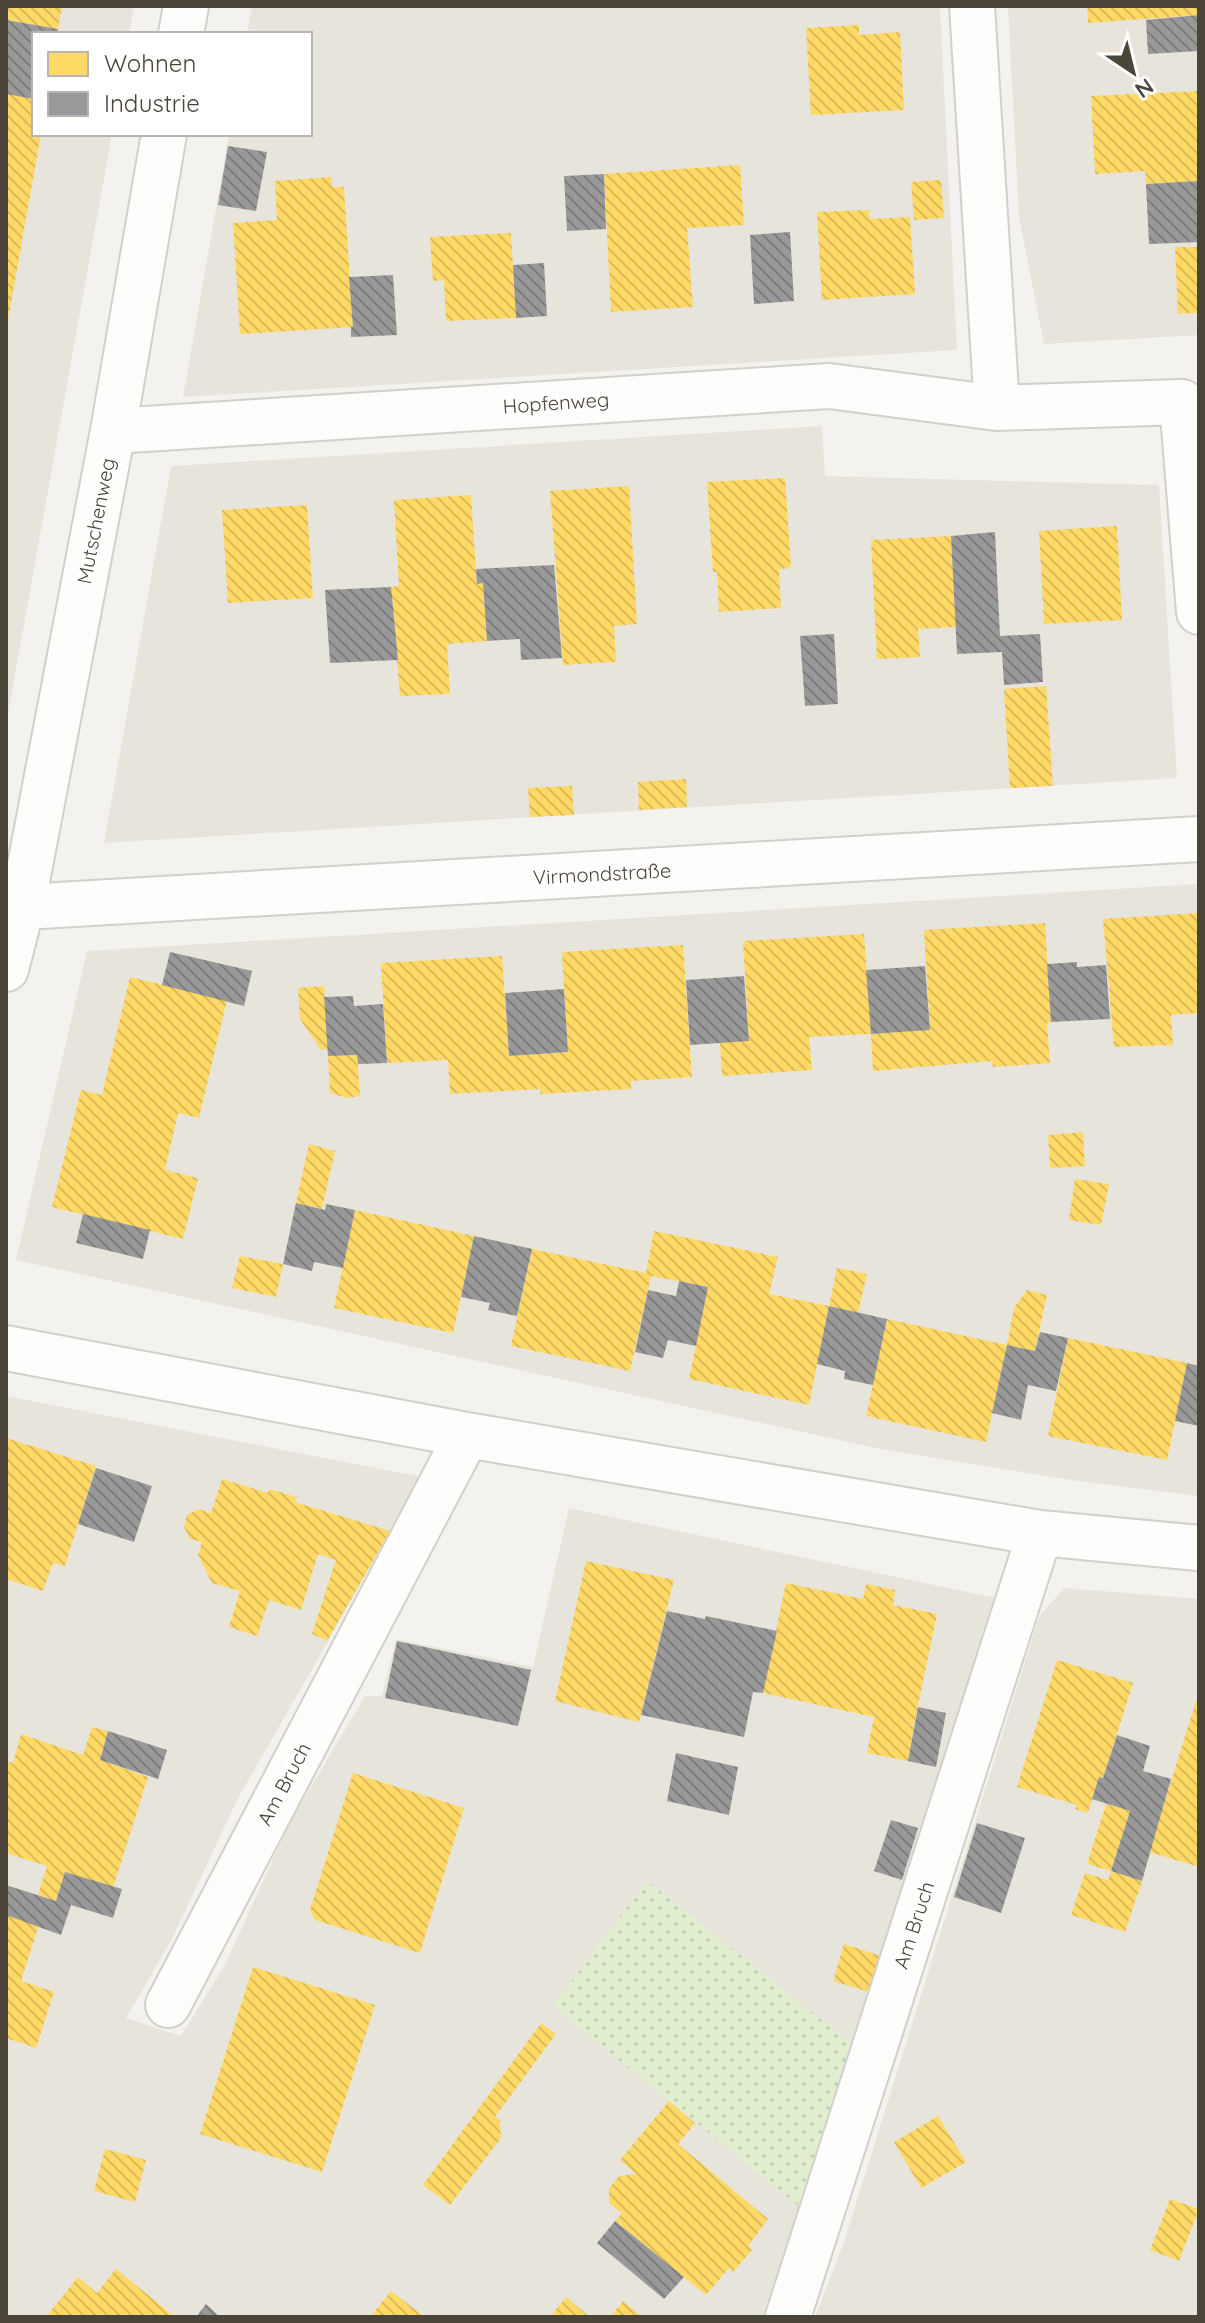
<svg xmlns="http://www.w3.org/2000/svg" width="1205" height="2323" viewBox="0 0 1205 2323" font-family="Quicksand,sans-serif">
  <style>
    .residential { fill: #e7e4dc }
    .grass { fill: url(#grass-dots) }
    .homes { fill: url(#homes-back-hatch) }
    .industry { fill: url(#industry-back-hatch) }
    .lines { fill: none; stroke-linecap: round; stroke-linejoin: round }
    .street-casing { stroke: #d2d0cb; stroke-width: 48 }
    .street { stroke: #fdfdfc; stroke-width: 44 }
    .labels { text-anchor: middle; stroke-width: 8; stroke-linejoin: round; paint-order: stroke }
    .street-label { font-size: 20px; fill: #4b4439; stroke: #fff }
  </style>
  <defs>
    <pattern id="grass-dots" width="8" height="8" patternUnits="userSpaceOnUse" patternTransform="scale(2)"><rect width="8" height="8" fill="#e1eecf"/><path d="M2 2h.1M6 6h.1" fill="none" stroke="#c3cdb2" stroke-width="1.8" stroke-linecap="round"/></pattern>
    <pattern id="homes-back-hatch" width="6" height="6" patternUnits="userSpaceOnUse" patternTransform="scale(2)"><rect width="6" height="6" fill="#ffd966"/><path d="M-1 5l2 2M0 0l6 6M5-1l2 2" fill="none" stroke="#dcbb59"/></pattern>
    <pattern id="industry-back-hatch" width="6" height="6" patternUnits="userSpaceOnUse" patternTransform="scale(2)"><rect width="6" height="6" fill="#999"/><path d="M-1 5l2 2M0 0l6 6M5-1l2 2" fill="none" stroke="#7f7e7e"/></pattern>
  </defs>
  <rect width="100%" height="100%" fill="#f4f2ee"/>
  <path class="residential" d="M6 6H134L129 34H34V134H112L6 725Z
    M252 6H940L957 350 183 397 229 134H310V34H247Z
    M1008 6H1199V335L1044 344 1019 217Z
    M822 426 825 476 1159 485 1177 778 104 843 171 466Z
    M1199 884V1496L1078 1481 885 1450 16 1260 87 951Z
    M6 1396 422 1477 237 1800 173 1937 126 2018 181 2036 225 1965 289 1824 365 1696H382L396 1639 533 1667 569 1508 996 1598 805 2211 765 2317H6Z
    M1064 1588 1199 1599V2317H815L844 2242 1039 1617Z"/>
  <path class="grass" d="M647 1881 856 2048 805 2211 553 2006Z"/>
  <path class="homes" d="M6 6H62L58 29 6 20Z
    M1087 6H1199V15L1088 23Z
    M859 25V35L900 32 904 110 811 115 806 28Z
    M1199 91V181L1146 184 1145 171 1095 174 1091 96Z
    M6 94 34 99V134H41L8 320Z
    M740 165 744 225 687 228 693 307 611 312 604 174Z
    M331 177 332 187H344L353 327 240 334 233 223 277 220 275 181Z
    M941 180 944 218 914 220 911 182Z
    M869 210 870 219 910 217 915 294 822 300 817 212Z
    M511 233 516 318 446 321 444 280 433 281 430 237Z
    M1175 247H1199V313L1178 314Z
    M785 478 791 568 779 569 781 608 719 612 717 572H713L707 482Z
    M629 486 637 624 614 626 616 662 563 665 550 491Z
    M471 495 477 584 483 583 487 641 447 644 450 694 400 696 391 587 399 586 394 500Z
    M307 505 313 598 228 603 222 510Z
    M1117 526 1122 620 1044 624 1039 531Z
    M951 536 956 627 918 629 920 657 877 659 871 540Z
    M1046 686 1053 786 1010 788 1004 689Z
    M686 779 687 807 639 810 638 782Z
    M572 786 574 815 530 817 528 788Z
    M1199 913V1013L1171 1015 1173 1045 1114 1047 1103 919Z
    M1045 923 1051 1022 1047 1023 1050 1063 993 1067 992 1061 873 1071 871 1034 930 1030 924 930Z
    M864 934 871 1034 809 1037 812 1070 722 1076 720 1042 749 1041 743 941Z
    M683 945 692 1077 631 1081V1089L540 1094 541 1089 450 1094 448 1060 387 1063 381 963 502 956 509 1056 568 1052 562 952Z
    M130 977 227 1000 199 1118 178 1113 165 1170 198 1178 183 1239 52 1207 81 1090 102 1095Z
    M324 986 328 1049 321 1050 300 1019 298 988Z
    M357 1055 360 1096 347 1098 330 1093 328 1056Z
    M1083 1132 1085 1166 1050 1168 1048 1135Z
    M309 1144 335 1151 322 1209 296 1203Z
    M1075 1179 1109 1184 1101 1225 1069 1220Z
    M355 1210 474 1236 453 1333 334 1308Z
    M654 1231 778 1257 769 1294 829 1306 809 1405 689 1379 708 1287 651 1276 630 1371 511 1346 532 1249 646 1273Z
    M240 1256 283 1264 276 1297 232 1288Z
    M837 1268 867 1274 858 1313 829 1306Z
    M1027 1290 1047 1295 1035 1351 1007 1345 1014 1308Z
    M887 1319 1007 1345 986 1442 866 1416Z
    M1068 1338 1187 1363 1167 1460 1048 1436Z
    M6 1438 96 1466 65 1566 53 1563 43 1591 6 1579Z
    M222 1479 268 1493 269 1489 297 1497 295 1502 390 1531 327 1641 312 1634 336 1560 318 1554 301 1610 269 1600 257 1636 229 1627 240 1591 212 1583 198 1555 202 1542 190 1539 184 1527 187 1515 198 1509 211 1513Z
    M586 1561 674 1580 639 1722 555 1701Z
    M786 1583 863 1599 866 1584 895 1590 893 1605 937 1614 914 1725 904 1724 914 1726 908 1761 867 1753 874 1717 763 1693Z
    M1057 1660 1133 1683 1103 1778 1099 1777 1088 1813 1075 1809 1077 1805 1017 1787Z
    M1196 1701 1199 1702V1867L1149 1852Z
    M92 1727 108 1731 100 1760 148 1777 113 1888 65 1872 56 1901 38 1895 47 1866 6 1853V1761L13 1763 21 1734 83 1755Z
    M353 1773 464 1808 420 1953 315 1920 310 1910Z
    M1106 1804 1130 1811 1111 1871 1087 1864Z
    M1111 1871 1142 1881 1125 1932 1071 1915 1085 1873 1108 1880Z
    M6 1915 39 1925 21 1981 54 1992 36 2048 6 2038Z
    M844 1944 881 1956 869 1992 833 1981Z
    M253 1967 375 2005 322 2172 200 2134Z
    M541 2023 556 2034 495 2117 500 2120 501 2138 450 2205 423 2185Z
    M669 2101 695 2123 678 2144 768 2219 748 2246 752 2250 733 2272 729 2268 706 2295 615 2221 622 2213 609 2203V2188L619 2176 636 2174 620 2160Z
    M938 2116 966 2162 921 2188 894 2142Z
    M105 2149 146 2160 135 2202 94 2191Z
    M1170 2199 1199 2209 1179 2261 1150 2250Z
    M116 2269 175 2317H46L78 2277 97 2293Z
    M391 2291 417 2311 424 2317H370Z
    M566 2297 590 2317H550Z
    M623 2301 642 2317H610Z"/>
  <path class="industry" d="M1199 15V51L1148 54 1146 20Z
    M6 20 58 29 57 34H34V99L6 94Z
    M228 146 267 152 256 211 218 205Z
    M604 174 606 229 567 231 564 176Z
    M1199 181V242L1149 244 1146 184Z
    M790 232 794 301 754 304 750 235Z
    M544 263 547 316 516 318 513 265Z
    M393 275 397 335 351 337V327H353L349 277Z
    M995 532 1000 636 1040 634 1043 682 1004 685 1002 652 957 654 951 536Z
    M554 565 562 658 521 660 520 639 487 641 483 583 477 584 476 569Z
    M391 587 398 660 330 663 325 590Z
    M834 634 838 704 805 706 800 636Z
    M170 952 252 971 244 1006 162 985Z
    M1077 962V967L1106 965 1110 1019 1051 1022 1047 964Z
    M925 966 930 1030 871 1034 866 970Z
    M744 976 749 1041 690 1045 686 980Z
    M564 989 568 1052 509 1056 505 993Z
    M353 996 354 1006 383 1004 387 1063 358 1064 357 1055 328 1056 324 997Z
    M296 1203 325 1210 326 1204 355 1210 343 1268 314 1262 312 1271 283 1264Z
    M83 1214 150 1230 143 1259 76 1243Z
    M474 1236 532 1249 517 1316 488 1310 490 1303 461 1297Z
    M679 1281 708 1287 696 1346 668 1340 663 1358 635 1352 648 1290 676 1296Z
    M829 1306 887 1319 873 1385 844 1379 845 1371 817 1364Z
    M1040 1332 1068 1338 1056 1391 1028 1385 1021 1420 992 1413 1007 1345 1035 1351Z
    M1187 1363 1199 1366V1426L1175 1421Z
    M96 1468 152 1486 134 1542 78 1524Z
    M667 1611 705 1619 706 1616 777 1631 763 1693 753 1692 744 1737 641 1715Z
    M397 1641 531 1670 518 1726 385 1698Z
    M918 1707 946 1713 936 1767 908 1761Z
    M108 1731 167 1750 158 1779 100 1760Z
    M1117 1735 1150 1746 1143 1771 1171 1779 1142 1881 1111 1871 1130 1811 1092 1799 1099 1777 1103 1778Z
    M676 1753 738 1767 729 1815 667 1801Z
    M891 1820 918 1828 902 1880 874 1871Z
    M977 1823 1025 1838 1001 1913 954 1897Z
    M65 1872 122 1889 113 1918 71 1905 61 1935 6 1915V1885L56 1901Z
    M615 2221 684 2277 664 2299 597 2243Z
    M206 2304 220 2317H196Z"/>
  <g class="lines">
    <g class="street-casing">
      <path id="street" d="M972 6 997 408
        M181 34 186 6
        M113 431 829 386 997 408 1182 402 1199 612
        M6 908 1199 839
        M6 969 22 907 113 431 164 134
        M6 1348 467 1435 1040 1533 1199 1548
        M168 2005 467 1435
        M788 2317 1040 1533"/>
    </g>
    <use href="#street" class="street"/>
  </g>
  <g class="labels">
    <g class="street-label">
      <text transform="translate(556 403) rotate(-4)" y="7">Hopfenweg</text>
      <text transform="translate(96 521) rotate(-79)" y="7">Mutschenweg</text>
      <text transform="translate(602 874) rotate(-3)" y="7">Virmondstraße</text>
      <text transform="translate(284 1784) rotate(-62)" y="7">Am Bruch</text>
      <text transform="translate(914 1925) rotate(-72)" y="7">Am Bruch</text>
    </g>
  </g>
  <rect width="1205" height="2323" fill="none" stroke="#4b4439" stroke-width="16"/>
  <rect x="32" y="32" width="280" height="104" fill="#ffffff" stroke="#b7b4b0" stroke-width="2"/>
  <rect x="48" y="52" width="40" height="24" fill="#ffd966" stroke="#b7b4b0" stroke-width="2"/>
  <text x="104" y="72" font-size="24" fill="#4b4439">Wohnen</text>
  <rect x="48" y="92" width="40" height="24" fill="#999999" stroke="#b7b4b0" stroke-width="2"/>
  <text x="104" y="112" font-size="24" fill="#4b4439">Industrie</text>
  <g transform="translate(1133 72) rotate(145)" stroke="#ffffff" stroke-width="6" paint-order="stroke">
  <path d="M0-6L14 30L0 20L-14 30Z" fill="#4b4439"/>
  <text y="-12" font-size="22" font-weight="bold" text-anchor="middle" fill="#4b4439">N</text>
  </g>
</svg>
